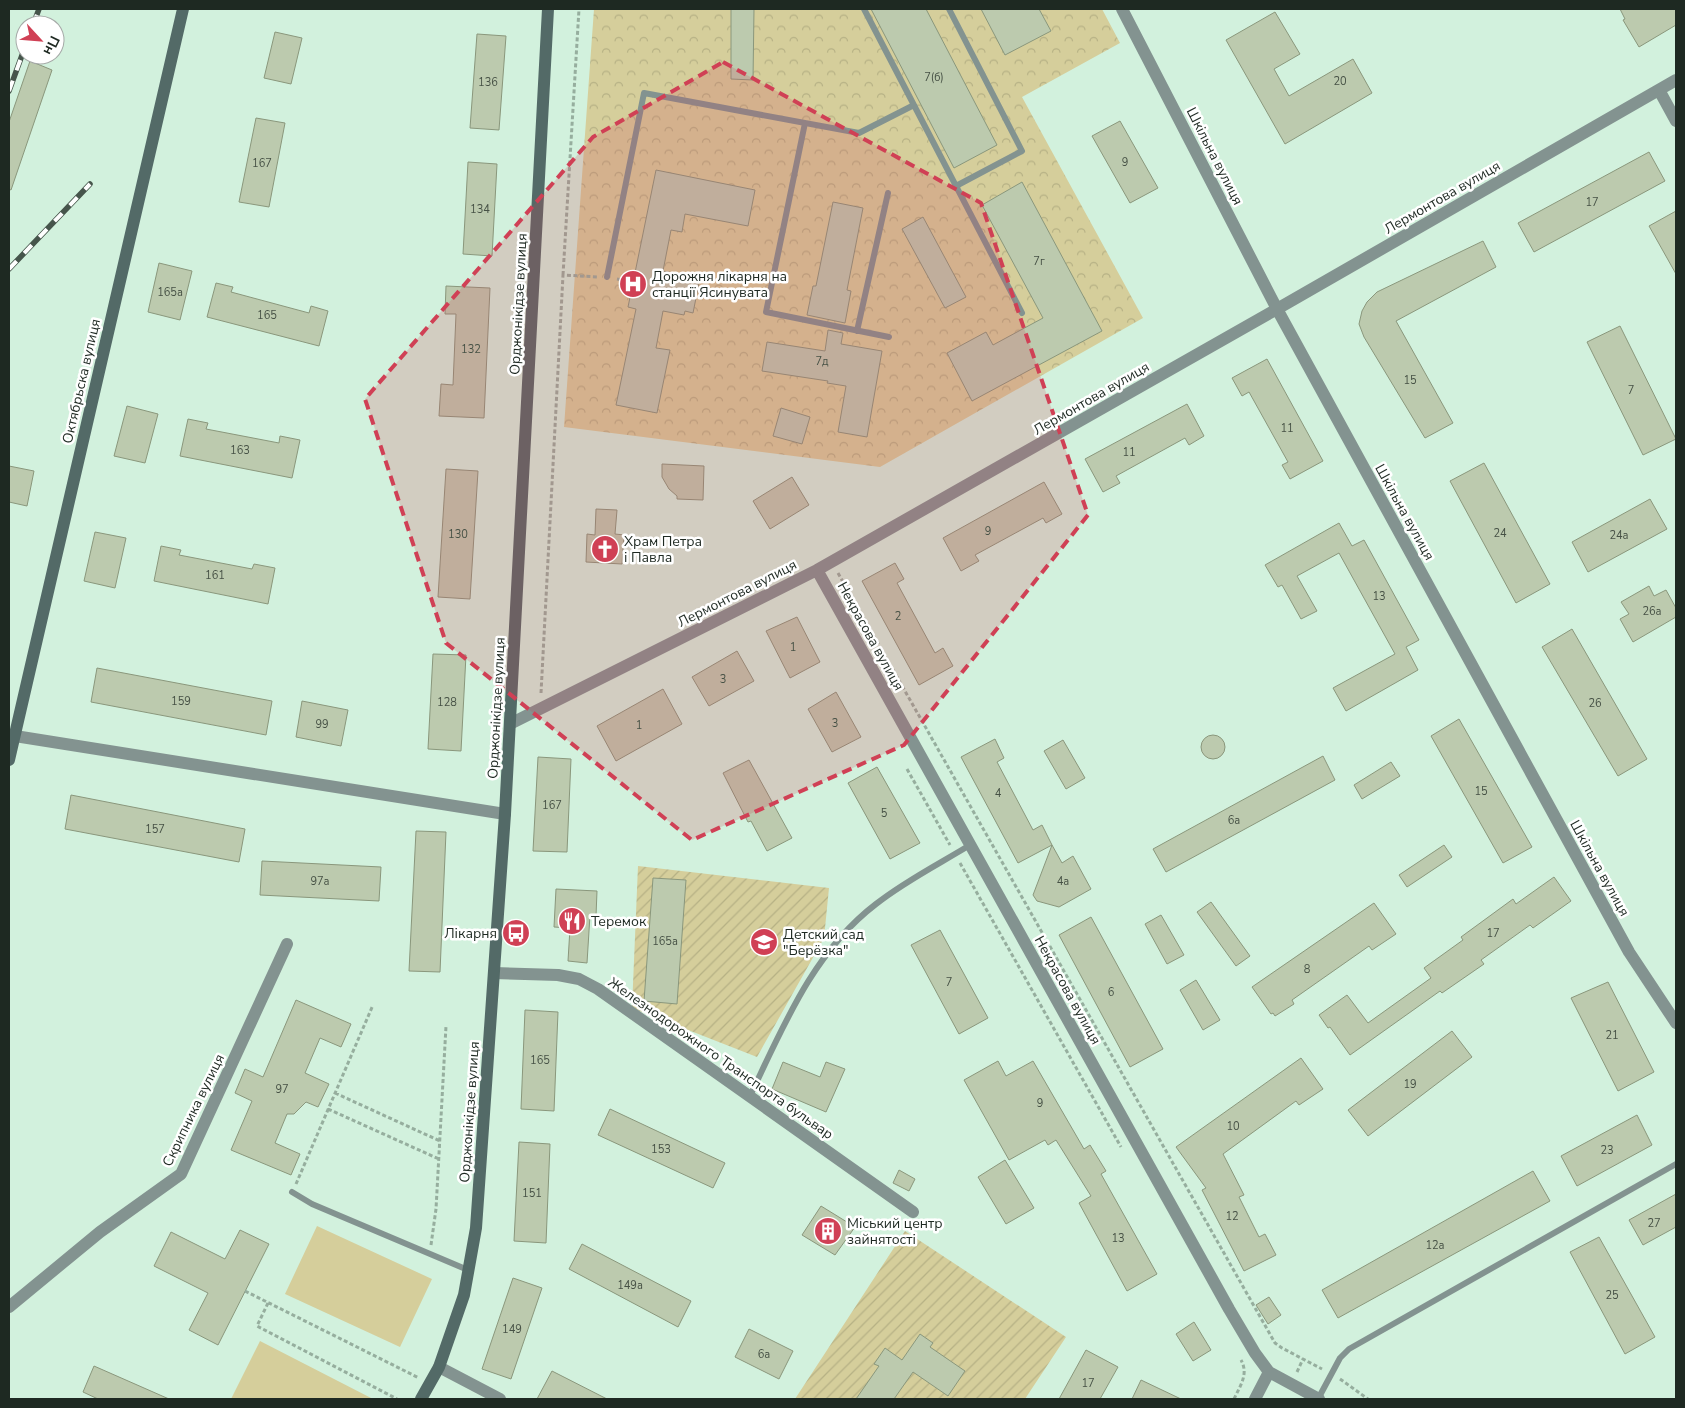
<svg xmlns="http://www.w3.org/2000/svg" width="1685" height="1408" viewBox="0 0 1685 1408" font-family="'Nunito Sans',sans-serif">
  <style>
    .grass { fill: #d5ce9b }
    .park { fill: url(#park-crowns) }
    .garden { fill: url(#garden-furrows) }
    .building { fill: #bccaae; stroke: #8a977c }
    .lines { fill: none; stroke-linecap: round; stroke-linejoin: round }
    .path { stroke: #96ae9e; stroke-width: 3; stroke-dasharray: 4 2.5; stroke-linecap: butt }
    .service { stroke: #839390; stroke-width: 6 }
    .minor { stroke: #839390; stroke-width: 12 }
    .secondary { stroke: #536a67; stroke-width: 12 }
    .rail-casing { stroke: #46554b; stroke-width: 5.5 }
    .rail { stroke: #fff; stroke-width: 4; stroke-dasharray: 11; stroke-linecap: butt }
    .marked { fill: #d04055; fill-opacity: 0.2; stroke: #d04055; stroke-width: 4; stroke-dasharray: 10 6; stroke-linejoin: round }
    .labels { text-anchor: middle; stroke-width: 5; stroke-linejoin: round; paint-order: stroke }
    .number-label { font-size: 11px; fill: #465145 }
    .street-label { font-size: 14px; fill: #1e2922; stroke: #fff }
    .poi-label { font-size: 14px; fill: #1e2922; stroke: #fff; text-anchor: start }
  </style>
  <defs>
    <pattern id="park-crowns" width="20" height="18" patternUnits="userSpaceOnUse" patternTransform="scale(1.25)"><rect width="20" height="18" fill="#d5ce9b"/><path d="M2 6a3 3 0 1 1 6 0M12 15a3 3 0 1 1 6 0" fill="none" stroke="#b6b185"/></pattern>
    <pattern id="garden-furrows" width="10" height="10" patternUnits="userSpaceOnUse" patternTransform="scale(1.25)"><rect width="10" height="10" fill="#d5ce9b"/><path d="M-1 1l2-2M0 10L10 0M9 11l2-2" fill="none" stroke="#b6b185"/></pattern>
  </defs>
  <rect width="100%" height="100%" fill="#d2f1dd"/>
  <path class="grass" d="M317 1226 432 1279 400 1347 285 1294Z
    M260 1341 373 1399H231Z"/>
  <path class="park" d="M594 9H1102L1120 43 1022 97 1143 318 880 467 564 427Z"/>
  <path class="garden" d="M638 866 829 888 824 938 757 1057 632 1008Z
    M905 1231 1066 1337 1025 1399H795Z"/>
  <path class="building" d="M731 9H754L753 80 731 79Z
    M871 9H926L997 145 954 168Z
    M981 9H1039L1051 31 1005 55Z
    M1620 9H1676V25L1639 47 1623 20 1625 19Z
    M1275 12 1300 54 1274 69 1289 96 1353 59 1372 93 1285 144 1226 40Z
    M275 32 302 38 291 84 264 78Z
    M477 34 506 36 499 130 470 128Z
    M30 61 52 70 11 190 9 189V122Z
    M256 118 285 123 269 207 239 202Z
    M1120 121 1158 188 1130 203 1092 136Z
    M1649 152 1665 181 1534 252 1518 223Z
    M468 162 497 164 492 256 463 254Z
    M656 170 755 190 748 226 685 214 682 232 671 230 663 271 700 278 693 313 685 311 684 315 663 311 656 348 670 350 657 413 616 405 636 309 628 307Z
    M1022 182 1102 331 972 401 947 353 986 332 993 345 1043 318 982 205Z
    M833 202 863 208 847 290 851 291 845 323 807 315 813 286H816Z
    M1676 211V274L1649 226Z
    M923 217 966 297 945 308 902 229Z
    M1483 241 1496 267 1396 321 1453 423 1425 438 1364 337 1359 324 1362 311 1367 302 1377 292Z
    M159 263 192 271 180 320 148 312Z
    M216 283 233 287 231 292 309 313 311 306 328 311 319 346 207 317Z
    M446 286 490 288 484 418 439 416 441 384 453 385 456 314H445Z
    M1620 326 1676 439 1643 455 1587 342Z
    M828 330 843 333 841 344 882 351 867 437 838 432 846 386 827 383 828 381 762 371 767 342 825 351Z
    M1267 359 1323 461 1290 479 1282 465 1288 462 1249 392 1242 396 1232 378Z
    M1187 404 1204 436 1189 445 1185 438 1116 476 1120 483 1103 492 1085 459Z
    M127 406 158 414 145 463 114 456Z
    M781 408 810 417 802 444 773 436Z
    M188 419 208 423 206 429 279 443 280 436 300 440 292 478 180 456Z
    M1484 463 1550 584 1516 603 1450 481Z
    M662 464 704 466 703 500 677 499V496L669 489 662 477Z
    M9 466 34 471 27 506 9 502Z
    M446 469 478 471 470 599 438 597Z
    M792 477 809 505 770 529 753 501Z
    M1044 482 1062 514 1046 523 1043 518 975 555 979 561 961 571 943 538Z
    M1650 499 1667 529 1588 572 1572 542Z
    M596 509 617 510 615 534 624 535 622 564 586 562 587 534 595 535Z
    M1339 523 1352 546 1364 540 1419 640 1406 647 1418 670 1346 711 1333 688 1395 654 1339 553 1297 576 1317 611 1301 619 1282 585 1278 587 1265 565Z
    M95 532 126 538 115 588 84 581Z
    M161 546 181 550 179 555 252 569 254 564 275 568 268 604 154 581Z
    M895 563 904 579 897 583 935 653 943 648 953 666 919 685 862 581Z
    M1649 586 1654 596 1666 590 1676 608V617L1633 642 1620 619 1629 614 1621 602Z
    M797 617 820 662 790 678 766 631Z
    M1572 629 1647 759 1618 776 1542 647Z
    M737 651 754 681 709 706 692 677Z
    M433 654 466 655 461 751 428 749Z
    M97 668 272 701 266 735 91 702Z
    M663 689 682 724 616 761 597 726Z
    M836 692 861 737 832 752 808 709Z
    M302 701 348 710 341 746 296 737Z
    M1459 719 1532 847 1503 863 1431 736Z
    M1201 747a12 12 0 1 1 24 0a12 12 0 1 1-24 0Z
    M995 739 1004 758 997 762 1033 830 1042 825 1052 845 1018 863 961 757Z
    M1063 740 1085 778 1066 789 1044 751Z
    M1323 756 1335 780 1166 872 1153 849Z
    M538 757 571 759 567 852 533 851Z
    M749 760 792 838 767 851 751 821 748 822 723 773Z
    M1391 762 1400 776 1362 799 1354 785Z
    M877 767 920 843 890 859 848 783Z
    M71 795 245 829 239 862 65 829Z
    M416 831 446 832 440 972 409 971Z
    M1052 845 1062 863 1073 856 1091 889 1059 907 1037 901 1033 895Z
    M1444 845 1452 857 1407 887 1399 875Z
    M262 861 381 867 379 901 260 895Z
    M1554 877 1571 901 1533 928 1530 925 1481 960 1484 964 1442 993 1440 991 1350 1055 1330 1027 1328 1028 1319 1015 1347 995 1368 1023 1431 978 1424 968 1463 940 1461 937 1513 899 1516 904Z
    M653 878 686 880 677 1004 644 1001Z
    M556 889 597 891 596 916 590 915 587 963 568 961 570 928 554 927Z
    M1211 902 1250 956 1236 966 1197 912Z
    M1374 903 1396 934 1372 950 1369 946 1292 1000 1294 1004 1275 1016 1273 1013 1271 1014 1252 987Z
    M1161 915 1184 955 1167 964 1145 924Z
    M1091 917 1163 1049 1130 1067 1059 935Z
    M940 930 988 1018 959 1034 911 945Z
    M1196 980 1220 1020 1203 1030 1180 990Z
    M1608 982 1654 1072 1618 1091 1571 998Z
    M296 1000 351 1024 341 1047 320 1038 305 1073 329 1084 318 1107 306 1102 294 1114H287L275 1143 300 1154 291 1175 231 1150 252 1101 235 1093 245 1069 263 1077Z
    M525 1010 558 1012 554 1111 521 1109Z
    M1452 1031 1472 1057 1368 1136 1348 1110Z
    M1301 1058 1323 1089 1299 1105 1296 1101 1223 1154 1244 1195 1239 1197 1259 1237 1265 1234 1276 1255 1244 1271 1202 1190 1206 1188 1176 1147Z
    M998 1061 1006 1076 1033 1061 1084 1149 1090 1145 1106 1171 1101 1174 1157 1274 1127 1291 1079 1203 1091 1196 1056 1140 1048 1145 1045 1140 1009 1160 964 1080Z
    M783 1062 820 1077 826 1062 845 1069 826 1112 772 1089Z
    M610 1109 725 1163 713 1188 598 1135Z
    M1637 1115 1652 1145 1577 1186 1561 1156Z
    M519 1142 550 1144 546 1243 514 1241Z
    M1005 1160 1034 1208 1006 1224 978 1177Z
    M899 1170 915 1179 909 1191 893 1183Z
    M1533 1171 1550 1201 1338 1318 1322 1290Z
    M1676 1194V1227L1643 1245 1629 1220Z
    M821 1206 855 1227 835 1255 802 1235Z
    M240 1230 269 1244 218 1345 189 1330 208 1293 154 1266 171 1232 225 1259Z
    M1599 1237 1655 1337 1625 1354 1570 1252Z
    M582 1244 691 1301 678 1327 569 1269Z
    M513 1278 542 1288 511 1379 482 1369Z
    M1269 1297 1281 1315 1268 1324 1256 1305Z
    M1194 1322 1211 1350 1193 1361 1176 1334Z
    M749 1329 793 1351 779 1379 735 1357Z
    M920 1334 933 1343 930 1347 965 1371 948 1396 913 1372 894 1399H856L879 1366 874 1364 885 1348 902 1360Z
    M1086 1350 1118 1367 1100 1399H1059Z
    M94 1366 169 1399H98L83 1392Z
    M552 1371 607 1399H537Z
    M1141 1380 1181 1399H1132Z"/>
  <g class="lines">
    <path class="path" d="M563 275 579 9
      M617 279 633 282
      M838 573 1275 1343 1282 1348 1322 1369
      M541 693 563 275 598 277
      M907 769 950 845
      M960 863 1121 1147
      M335 1093 440 1141
      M328 1109 439 1159
      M296 1184 373 1005
      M431 1245 436 1209 446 1026
      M245 1291 419 1378
      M268 1303 257 1326 397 1399
      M1297 1372 1303 1359
      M1340 1379 1368 1399
      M1234 1399C1240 1386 1249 1374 1241 1360"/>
    <path class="service" d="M864 9 1022 313
      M949 9 1022 151 956 186
      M805 123 766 312 889 337
      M607 277 644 93 859 133 914 105
      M857 331 888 193
      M750 1096C783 1027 813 952 876 904 905 881 939 864 970 845
      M292 1192 312 1204 468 1270
      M1318 1399 1340 1358 1349 1349 1676 1164"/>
    <path class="minor" d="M1122 9 1277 309 1629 952 1676 1023
      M1659 90 1676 121
      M817 570 1229 1309 1255 1353 1269 1372 1319 1399
      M510 724 817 570 1277 309 1676 80
      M15 736 505 814
      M494 973 558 975 579 979 598 989 913 1212
      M9 1307 100 1232 181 1174 287 944
      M439 1367 500 1399
      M1255 1399 1269 1372"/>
    <path class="secondary" d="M9 760 183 9
      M421 1399 439 1367 464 1295 476 1228 505 814 548 9"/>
    <g class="rail-casing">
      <path id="rail" d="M33 25 39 9
        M9 91 25 47
        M9 269 90 184"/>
    </g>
    <use href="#rail" class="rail"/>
  </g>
  <path class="marked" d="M723 62 981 203 1088 515 904 745 692 840 446 643 365 399 593 137Z"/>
  <defs>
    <g id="hospital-disc" transform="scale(1.4375)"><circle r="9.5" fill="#d04055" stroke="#fff"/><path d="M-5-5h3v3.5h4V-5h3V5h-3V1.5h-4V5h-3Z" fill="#fff"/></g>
    <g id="church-disc" transform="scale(1.4375)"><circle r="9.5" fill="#d04055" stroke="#fff"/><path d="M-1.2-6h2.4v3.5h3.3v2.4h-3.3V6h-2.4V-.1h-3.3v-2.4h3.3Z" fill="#fff"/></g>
    <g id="restaurant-disc" transform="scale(1.4375)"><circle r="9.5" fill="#d04055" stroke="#fff"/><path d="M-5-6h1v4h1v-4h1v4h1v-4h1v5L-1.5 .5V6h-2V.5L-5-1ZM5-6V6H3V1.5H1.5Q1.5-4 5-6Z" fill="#fff"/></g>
    <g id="bus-disc" transform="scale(1.4375)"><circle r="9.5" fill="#d04055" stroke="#fff"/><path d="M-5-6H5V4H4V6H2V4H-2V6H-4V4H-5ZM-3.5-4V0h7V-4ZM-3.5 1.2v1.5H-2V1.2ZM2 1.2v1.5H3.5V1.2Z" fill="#fff"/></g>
    <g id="school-disc" transform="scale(1.4375)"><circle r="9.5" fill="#d04055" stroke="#fff"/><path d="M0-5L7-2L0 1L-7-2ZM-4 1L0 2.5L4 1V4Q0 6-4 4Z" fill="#fff"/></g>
    <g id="building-disc" transform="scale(1.4375)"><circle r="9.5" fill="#d04055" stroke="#fff"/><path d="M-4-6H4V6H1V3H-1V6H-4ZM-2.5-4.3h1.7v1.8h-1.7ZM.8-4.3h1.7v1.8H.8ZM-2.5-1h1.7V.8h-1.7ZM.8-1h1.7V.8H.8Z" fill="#fff"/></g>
  </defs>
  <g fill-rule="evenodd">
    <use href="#hospital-disc" x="633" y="284"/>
    <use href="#church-disc" x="605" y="549"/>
    <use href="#restaurant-disc" x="572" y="921"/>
    <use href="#bus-disc" x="516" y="933"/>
    <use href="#school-disc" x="764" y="942"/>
    <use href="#building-disc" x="828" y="1231"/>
  </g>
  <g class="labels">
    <g class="number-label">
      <text x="934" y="81">7(б)</text>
      <text x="1340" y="85">20</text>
      <text x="488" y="86">136</text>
      <text x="1125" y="166">9</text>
      <text x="262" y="167">167</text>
      <text x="1592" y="206">17</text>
      <text x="480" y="213">134</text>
      <text x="1039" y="265">7г</text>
      <text x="170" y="296">165а</text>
      <text x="267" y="319">165</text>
      <text x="471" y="353">132</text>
      <text x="822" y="365">7д</text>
      <text x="1410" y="384">15</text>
      <text x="1631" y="394">7</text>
      <text x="1287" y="432">11</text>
      <text x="240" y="454">163</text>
      <text x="1129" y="456">11</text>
      <text x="988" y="535">9</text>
      <text x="1500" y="537">24</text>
      <text x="458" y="538">130</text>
      <text x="1619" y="539">24а</text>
      <text x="215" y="579">161</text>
      <text x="1379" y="600">13</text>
      <text x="1652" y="615">26а</text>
      <text x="898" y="620">2</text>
      <text x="793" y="651">1</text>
      <text x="723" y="683">3</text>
      <text x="181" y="705">159</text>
      <text x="447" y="706">128</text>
      <text x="1595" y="707">26</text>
      <text x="835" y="727">3</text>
      <text x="322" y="728">99</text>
      <text x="639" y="729">1</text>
      <text x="1481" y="795">15</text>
      <text x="998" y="797">4</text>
      <text x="552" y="809">167</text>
      <text x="884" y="817">5</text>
      <text x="1234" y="824">6а</text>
      <text x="155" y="833">157</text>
      <text x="320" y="885">97а</text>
      <text x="1063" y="885">4а</text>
      <text x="1493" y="937">17</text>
      <text x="665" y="945">165а</text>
      <text x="1307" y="973">8</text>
      <text x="949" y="986">7</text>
      <text x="1111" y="996">6</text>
      <text x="1612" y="1039">21</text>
      <text x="540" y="1064">165</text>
      <text x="1410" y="1088">19</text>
      <text x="282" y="1093">97</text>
      <text x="1040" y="1107">9</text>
      <text x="1233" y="1130">10</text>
      <text x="661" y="1153">153</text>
      <text x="1607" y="1154">23</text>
      <text x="532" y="1197">151</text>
      <text x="1232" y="1220">12</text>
      <text x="1654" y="1227">27</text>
      <text x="1118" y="1242">13</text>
      <text x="1435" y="1249">12а</text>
      <text x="630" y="1289">149а</text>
      <text x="1612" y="1299">25</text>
      <text x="512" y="1333">149</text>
      <text x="764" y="1358">6а</text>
      <text x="1088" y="1387">17</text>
    </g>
    <g class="street-label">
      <text transform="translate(1215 156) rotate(63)" y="5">Шкільна вулиця</text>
      <text transform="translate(1442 197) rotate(-30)" y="5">Лермонтова вулиця</text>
      <text transform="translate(518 304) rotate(-87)" y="5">Орджонікідзе вулиця</text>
      <text transform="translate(81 381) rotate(-77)" y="5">Октябрьска вулиця</text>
      <text transform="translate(1091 398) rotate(-30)" y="5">Лермонтова вулиця</text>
      <text transform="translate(1405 512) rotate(61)" y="5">Шкільна вулиця</text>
      <text transform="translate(737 593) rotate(-27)" y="5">Лермонтова вулиця</text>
      <text transform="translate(871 636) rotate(61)" y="5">Некрасова вулиця</text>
      <text transform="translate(496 708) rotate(-87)" y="5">Орджонікідзе вулиця</text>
      <text transform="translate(1600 868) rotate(61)" y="5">Шкільна вулиця</text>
      <text transform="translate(1068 990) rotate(61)" y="5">Некрасова вулиця</text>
      <text transform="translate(721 1058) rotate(35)" y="5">Железнодорожного Транспорта бульвар</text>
      <text transform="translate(193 1110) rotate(-64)" y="5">Скрипника вулиця</text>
      <text transform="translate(469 1112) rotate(-86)" y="5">Орджонікідзе вулиця</text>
    </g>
    <g class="poi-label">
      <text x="652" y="281">Дорожня лікарня на<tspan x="652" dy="16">станції Ясинувата</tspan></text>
      <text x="624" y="546">Храм Петра<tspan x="624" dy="16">і Павла</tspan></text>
      <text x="591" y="926">Теремок</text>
      <text x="497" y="938" text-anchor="end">Лікарня</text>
      <text x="783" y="939">Детский сад<tspan x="783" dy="16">"Берёзка"</tspan></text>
      <text x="847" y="1228">Міський центр<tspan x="847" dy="16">зайнятості</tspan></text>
    </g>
  </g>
  <rect width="1685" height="1408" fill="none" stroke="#1e2922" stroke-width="20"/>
  <g transform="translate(40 40) rotate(116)"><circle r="24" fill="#ffffff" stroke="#a5a9a7"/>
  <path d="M0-4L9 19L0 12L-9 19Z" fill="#d04055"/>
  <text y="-8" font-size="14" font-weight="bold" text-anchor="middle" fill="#1e2922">Пн</text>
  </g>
</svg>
